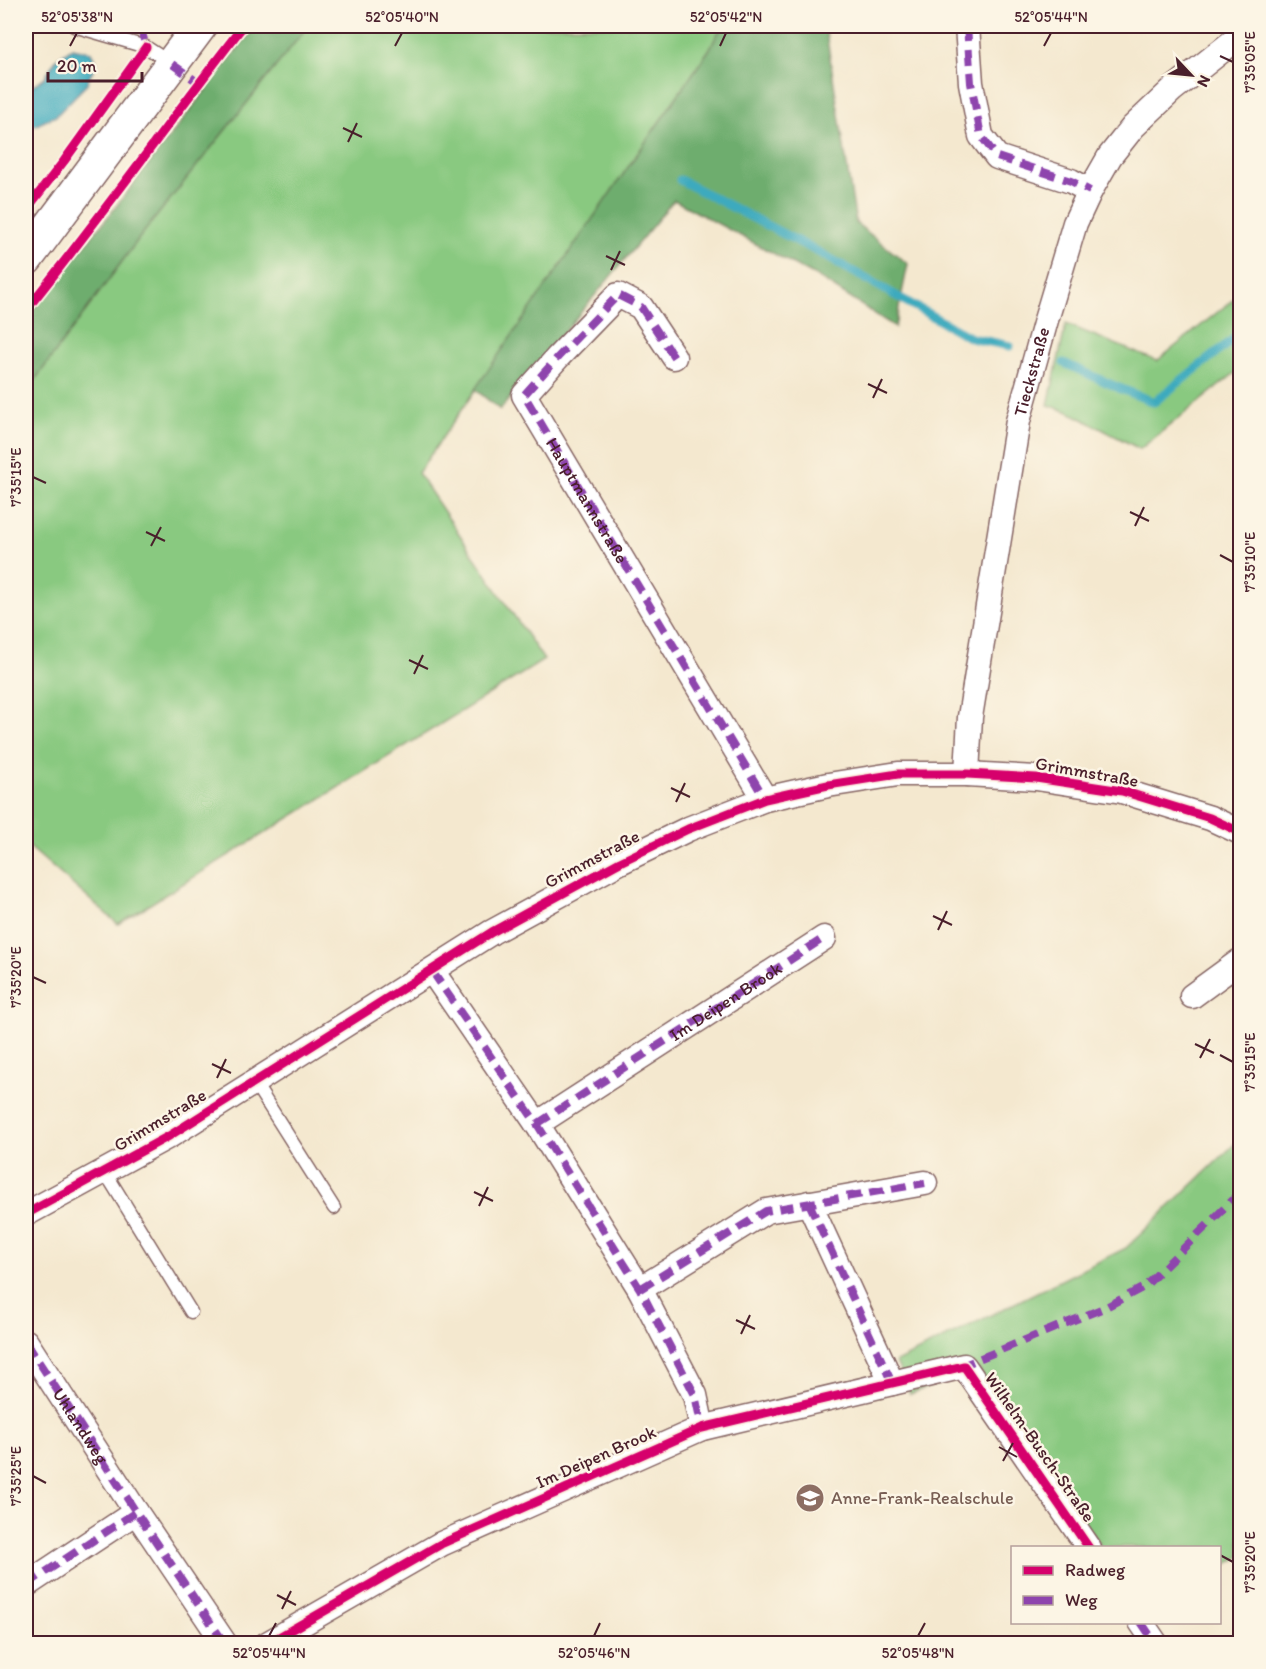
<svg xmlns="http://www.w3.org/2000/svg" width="1266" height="1669" viewBox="0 0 1266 1669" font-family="Itim,sans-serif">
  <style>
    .green { fill: #89c980; stroke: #6a7456; stroke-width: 1.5 }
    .forest { fill: #6ead6e; stroke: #5c664c; stroke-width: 1.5 }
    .water { fill: #3eaabe; stroke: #446474; stroke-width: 1.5 }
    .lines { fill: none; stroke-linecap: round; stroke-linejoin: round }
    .stream { stroke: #3eaabe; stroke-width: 9 }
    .service-casing { stroke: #866564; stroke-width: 15 }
    .minor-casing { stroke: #866564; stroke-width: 27 }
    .secondary-casing { stroke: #866564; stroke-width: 36 }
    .service { stroke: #fff; stroke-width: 12 }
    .minor { stroke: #fff; stroke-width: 24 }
    .secondary { stroke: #fff; stroke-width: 33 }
    .quiet { stroke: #8e44ad; stroke-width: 8; stroke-dasharray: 15 8; stroke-linecap: butt }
    .cycleway-casing { stroke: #fcf5e5; stroke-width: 13 }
    .cycleway { stroke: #d6006c; stroke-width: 9 }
    .ticks { fill: none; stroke: #4a1f2b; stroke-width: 2 }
    .labels { text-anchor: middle; stroke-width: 5; stroke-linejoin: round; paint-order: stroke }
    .street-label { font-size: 18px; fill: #4a1f2b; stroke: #fcf5e5 }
    .education-label { font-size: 18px; fill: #785e54; stroke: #fcf5e5; text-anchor: start }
    .neatline { fill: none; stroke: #4a1f2b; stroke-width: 2 }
    .ticks-label { font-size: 15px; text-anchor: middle; fill: #4a1f2b }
  </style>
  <rect width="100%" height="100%" fill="#fcf5e5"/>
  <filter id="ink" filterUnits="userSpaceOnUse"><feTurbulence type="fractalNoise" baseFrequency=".0167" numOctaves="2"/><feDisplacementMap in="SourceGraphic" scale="12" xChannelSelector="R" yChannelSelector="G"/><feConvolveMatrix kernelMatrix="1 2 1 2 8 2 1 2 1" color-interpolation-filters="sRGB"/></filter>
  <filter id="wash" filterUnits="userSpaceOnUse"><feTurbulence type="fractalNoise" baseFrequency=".008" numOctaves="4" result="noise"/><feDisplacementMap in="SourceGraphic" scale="24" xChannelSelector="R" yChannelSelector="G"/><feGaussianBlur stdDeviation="1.35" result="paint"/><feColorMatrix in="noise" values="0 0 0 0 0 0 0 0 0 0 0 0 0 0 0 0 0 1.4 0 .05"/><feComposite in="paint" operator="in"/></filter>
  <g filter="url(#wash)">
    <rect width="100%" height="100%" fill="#f4e8cf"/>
    <path class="green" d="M308 26H722L709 50 418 473 544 660 118 924 26 844V392L140 237Z
      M1240 294V369L1140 449 1069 412 1048 405 1066 324 1157 361Z
      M1240 1139V1557L1220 1568V1548L1101 1547 978 1369 910 1394 896 1362 1126 1248Z"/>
    <path class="forest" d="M255 26H308L140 237 26 392V318L111 213Z
      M722 26H825L856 223 908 264 895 327 819 278 674 200 500 410 475 389 709 50Z"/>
    <path class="water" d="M72 48 91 52 96 63 86 85 56 116 32 127 26 126V91L45 77 56 59Z"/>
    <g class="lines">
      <path class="stream" d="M680 180 820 253 971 338 1010 346
        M1064 363 1119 388 1154 402 1240 334"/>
    </g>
  </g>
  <g filter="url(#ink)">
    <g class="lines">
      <g class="service-casing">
        <path id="service" d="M74 26 146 47 169 62
          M254 1082 334 1208
          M105 1172 191 1312"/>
      </g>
      <g class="minor-casing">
        <g id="minor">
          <path d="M967 26 971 83 981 136 997 157 1071 181 1090 191"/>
          <path d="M674 357 641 307 618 295 558 357 524 395 765 799"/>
          <path id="s1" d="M967 774 970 717 1018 421 1046 320 1075 223 1090 191 1110 156 1133 127 1172 90 1240 36"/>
          <path d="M432 971 537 1124 640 1289 695 1395 702 1428"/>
          <path d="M1192 996 1240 961"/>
          <path d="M537 1124 824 938"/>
          <path d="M809 1203 892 1383"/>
          <path d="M26 1214 169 1136 492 932 620 862 688 829 765 799 828 785 898 774H967L1036 778 1122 791 1210 818 1240 832"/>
          <path d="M640 1289 766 1211 925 1183"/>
          <path d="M26 1342 136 1512 225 1644"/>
          <path d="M26 1585 136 1512"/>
          <path d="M1141 1622 1156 1644"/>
          <path d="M267 1644 441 1544 702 1428 964 1366 1089 1548"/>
        </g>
      </g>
      <g class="secondary-casing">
        <path id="secondary" d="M26 259 200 26"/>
      </g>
      <use href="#service" class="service"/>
      <use href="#minor" class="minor"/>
      <use href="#secondary" class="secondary"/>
      <g class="quiet">
        <path d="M140 26 146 47 143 51"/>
        <path d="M967 26 971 83 981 136 997 157 1071 181 1090 191"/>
        <path d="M172 64 199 83"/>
        <path id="s2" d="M674 357 641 307 618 295 558 357 524 395 765 799"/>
        <path d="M432 971 537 1124 640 1289 695 1395 702 1428"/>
        <path id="s3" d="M537 1124 824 938"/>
        <path d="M809 1203 892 1383"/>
        <path d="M640 1289 766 1211 925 1183"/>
        <path id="s4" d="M26 1342 136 1512 225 1644"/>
        <path d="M959 1367 1106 1307 1144 1287 1240 1193"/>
        <path d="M26 1585 136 1512"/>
        <path d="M1141 1622 1156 1644"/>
      </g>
      <g class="cycleway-casing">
        <path id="cycleway" d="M26 210 64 161 146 47
          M26 310C101 217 170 120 243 26
          M26 1214 169 1136 492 932 620 862 688 829 765 799 828 785 898 774H967L1036 778 1122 791 1210 818 1240 832
          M267 1644 441 1544 702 1428 964 1366 1089 1548"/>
      </g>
      <use href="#cycleway" class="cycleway"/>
    </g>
  </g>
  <path class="ticks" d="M70 46 77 33M395 46 402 33M720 46 726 33M1044 46 1051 33M1220 56 1233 62M343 128 362 137M348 142 357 123M606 256 625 265M611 270 620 251M868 384 887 393M873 398 882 379M33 477 46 483M1130 512 1149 521M1135 526 1144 507M146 532 165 541M151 546 161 527M1220 555 1233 562M409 660 428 669M414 674 423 655M671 788 690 797M676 802 685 783M933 916 952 925M938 930 947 911M33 977 46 983M1195 1044 1214 1053M1220 1055 1233 1062M1200 1058 1210 1039M212 1064 231 1073M217 1078 226 1059M474 1192 493 1201M479 1206 488 1187M736 1320 755 1329M741 1334 750 1315M999 1447 1017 1457M1003 1461 1013 1443M33 1476 46 1483M1220 1555 1233 1562M277 1595 296 1605M282 1609 291 1591M269 1636 276 1623M594 1636 600 1623M918 1636 925 1623"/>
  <defs>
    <g id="school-disc" transform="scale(1.5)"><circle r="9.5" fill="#8d6e63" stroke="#fcf5e5"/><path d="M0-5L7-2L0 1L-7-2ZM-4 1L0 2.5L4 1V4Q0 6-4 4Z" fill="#fff"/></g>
  </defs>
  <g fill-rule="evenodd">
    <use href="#school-disc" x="810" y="1498"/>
  </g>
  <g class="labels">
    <g class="street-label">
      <text dy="6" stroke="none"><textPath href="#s1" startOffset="408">Tieckstraße</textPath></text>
      <text dy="6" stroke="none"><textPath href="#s2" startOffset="346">Hauptmannstraße</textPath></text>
      <text transform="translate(1087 772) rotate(10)" y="6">Grimmstraße</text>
      <text transform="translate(592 859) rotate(-28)" y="6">Grimmstraße</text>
      <text dy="6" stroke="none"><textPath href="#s3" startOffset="225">Im Deipen Brook</textPath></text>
      <text transform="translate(160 1120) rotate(-31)" y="6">Grimmstraße</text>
      <text dy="6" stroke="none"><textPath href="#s4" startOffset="100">Uhlandweg</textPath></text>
      <text transform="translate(1040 1447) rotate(55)" y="6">Wilhelm-Busch-Straße</text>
      <text transform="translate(596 1457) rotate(-24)" y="6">Im Deipen Brook</text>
    </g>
    <g class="education-label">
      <text x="831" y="1504">Anne-Frank-Realschule</text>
    </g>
  </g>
  <rect width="1266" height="1669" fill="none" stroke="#fcf5e5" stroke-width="66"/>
  <rect x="1011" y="1546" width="210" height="78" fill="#fcf5e5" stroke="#b59f9b" stroke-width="1.5"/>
  <rect x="1023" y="1566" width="30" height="9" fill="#d6006c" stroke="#b59f9b" stroke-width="1.5"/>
  <text x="1065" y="1576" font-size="18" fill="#4a1f2b">Radweg</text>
  <rect x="1023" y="1596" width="30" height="9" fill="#8e44ad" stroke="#b59f9b" stroke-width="1.5"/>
  <text x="1065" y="1606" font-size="18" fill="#4a1f2b">Weg</text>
  <g transform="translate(1191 75) rotate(116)" stroke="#fcf5e5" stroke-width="4.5" paint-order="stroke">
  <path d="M0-4.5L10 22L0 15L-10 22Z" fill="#4a1f2b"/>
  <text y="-9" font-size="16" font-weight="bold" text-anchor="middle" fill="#4a1f2b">N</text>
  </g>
  <path d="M48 72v9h94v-9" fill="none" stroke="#4a1f2b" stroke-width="3"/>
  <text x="57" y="72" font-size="18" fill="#4a1f2b" stroke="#fcf5e5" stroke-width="4.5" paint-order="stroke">20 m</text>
  <rect x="33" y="33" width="1200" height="1603" class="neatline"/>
  <g class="ticks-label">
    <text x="77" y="22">52°05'38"N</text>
    <text x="402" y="22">52°05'40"N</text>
    <text x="726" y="22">52°05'42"N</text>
    <text x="1051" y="22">52°05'44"N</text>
    <text transform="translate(1250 62) rotate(-90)" y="5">7°35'05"E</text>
    <text transform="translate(16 477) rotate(-90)" y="5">7°35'15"E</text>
    <text transform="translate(1250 562) rotate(-90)" y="5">7°35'10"E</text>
    <text transform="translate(16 977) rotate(-90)" y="5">7°35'20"E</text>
    <text transform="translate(1250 1062) rotate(-90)" y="5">7°35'15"E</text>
    <text transform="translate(16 1476) rotate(-90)" y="5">7°35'25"E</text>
    <text transform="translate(1250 1562) rotate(-90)" y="5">7°35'20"E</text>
    <text x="269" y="1658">52°05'44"N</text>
    <text x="594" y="1658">52°05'46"N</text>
    <text x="918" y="1658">52°05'48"N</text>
  </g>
</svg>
